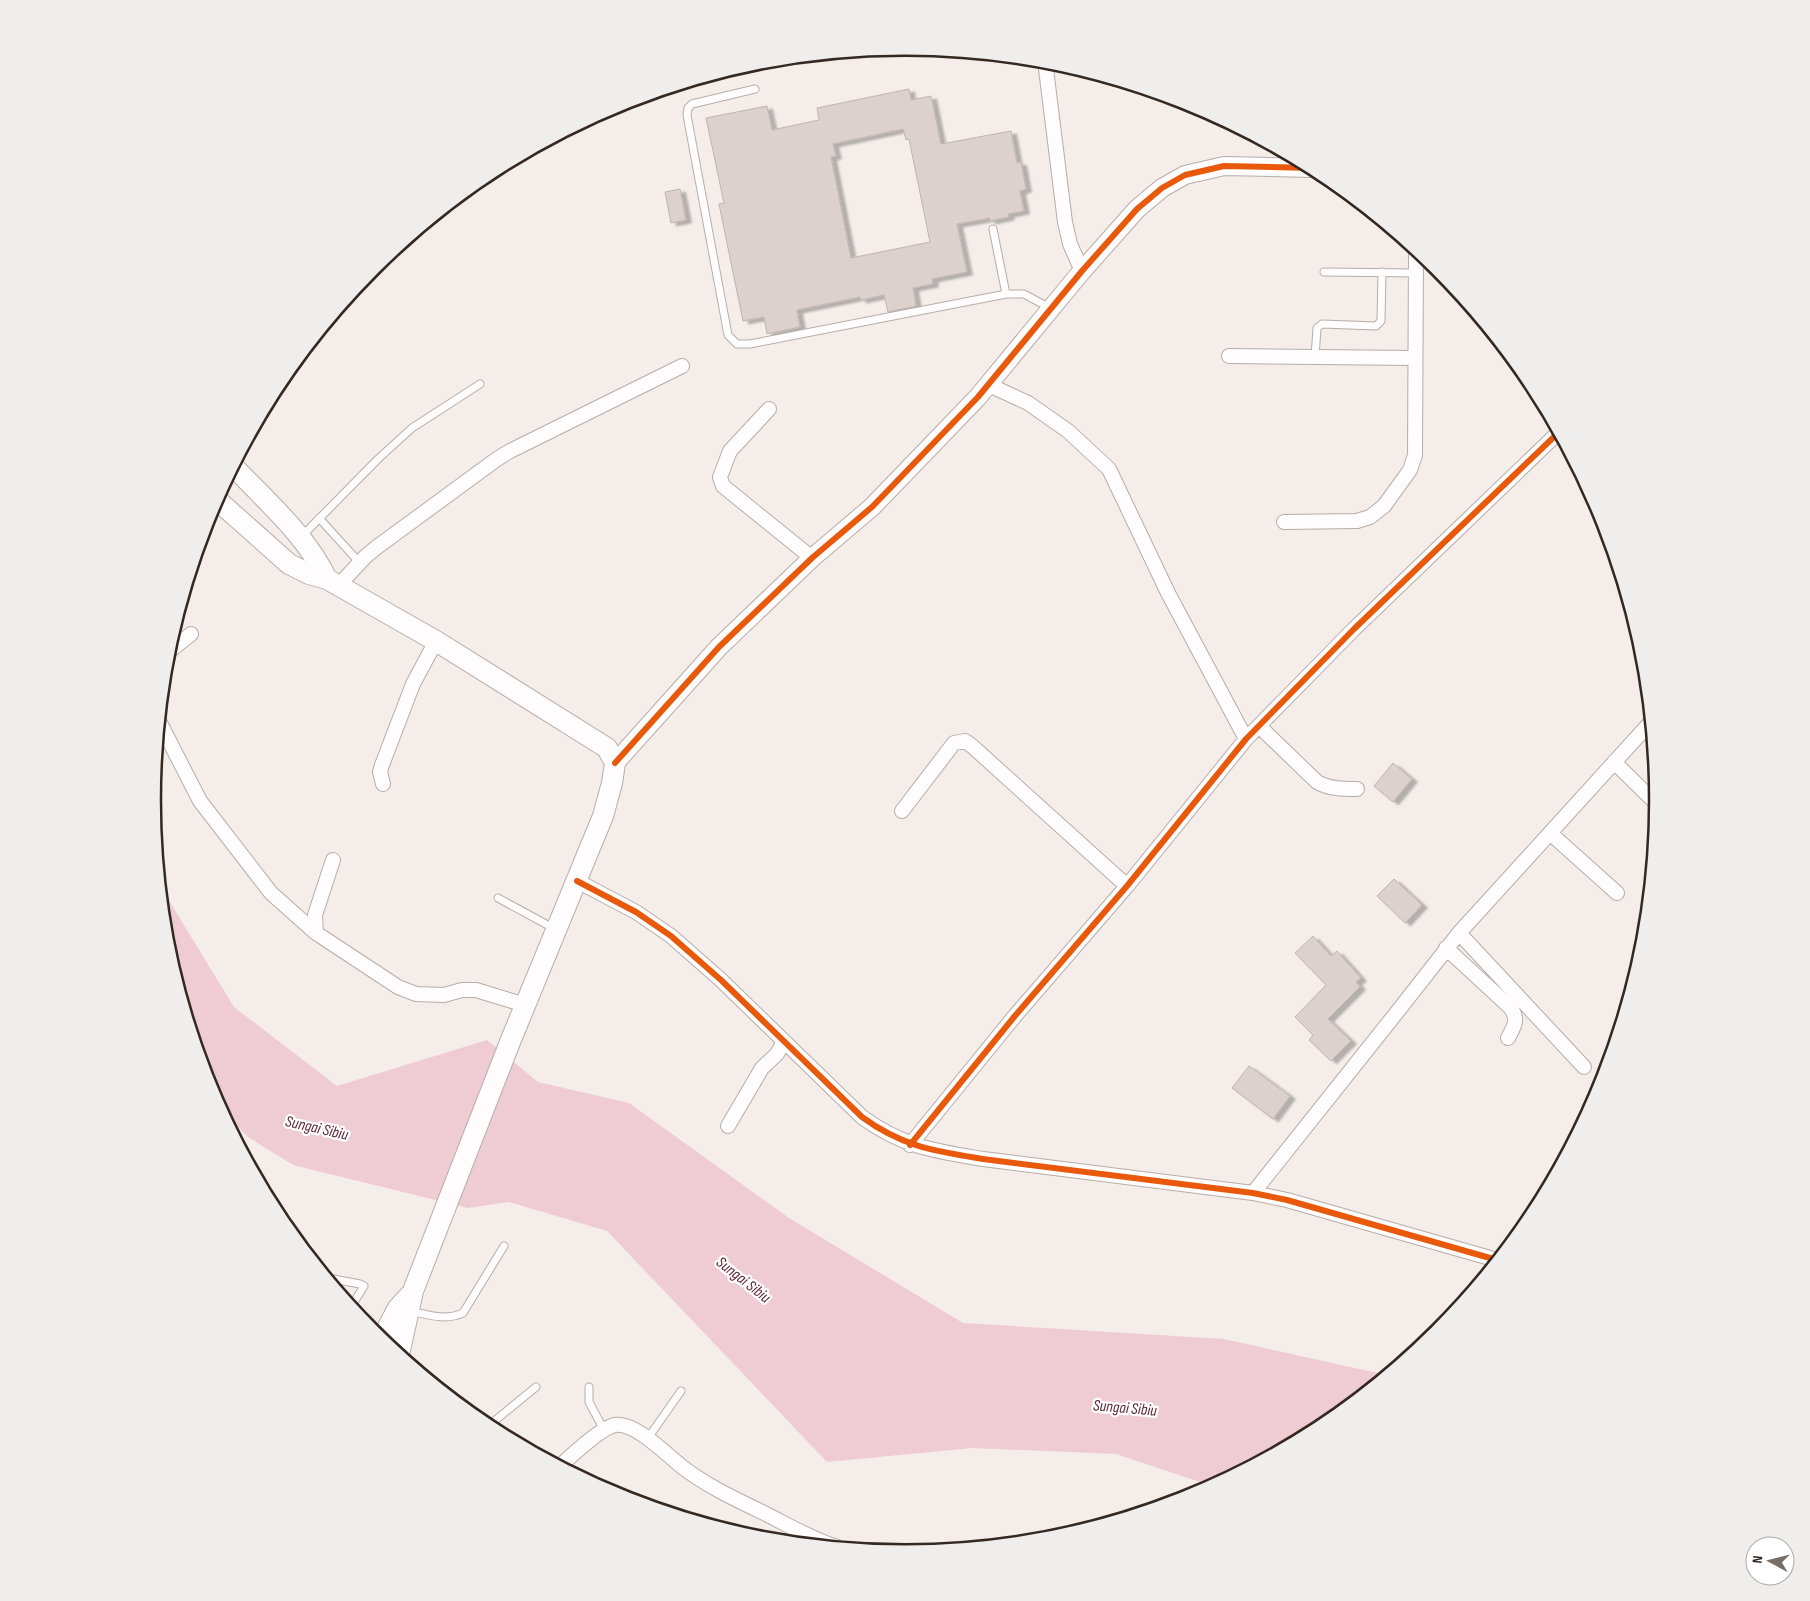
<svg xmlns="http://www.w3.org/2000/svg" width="1810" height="1601" viewBox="0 0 1810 1601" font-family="'Sofia Sans Condensed',sans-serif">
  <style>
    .water { fill: #efccd4 }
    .building { fill: #ddd1ce; stroke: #beb3b1; fill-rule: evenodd; filter: url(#shadow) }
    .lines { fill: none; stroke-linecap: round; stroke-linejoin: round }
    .service-casing { stroke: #b6ada8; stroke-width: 9 }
    .minor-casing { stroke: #b6ada8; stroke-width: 16 }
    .tertiary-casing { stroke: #b6ada8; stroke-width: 20 }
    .secondary-casing { stroke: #b6ada8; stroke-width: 22 }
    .service { stroke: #fefcfc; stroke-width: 7 }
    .minor { stroke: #fefcfc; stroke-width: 14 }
    .tertiary { stroke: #fefcfc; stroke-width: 18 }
    .secondary { stroke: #fefcfc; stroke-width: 20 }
    .cycleway-casing { stroke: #fff; stroke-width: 9 }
    .cycleway { stroke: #e8590c; stroke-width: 6 }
    .labels { text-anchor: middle; stroke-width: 4.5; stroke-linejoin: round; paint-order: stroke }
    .water-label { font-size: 16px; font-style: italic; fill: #5e2538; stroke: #fff }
    .rim { fill: none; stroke: #352821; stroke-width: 2.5 }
  </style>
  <defs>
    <filter id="shadow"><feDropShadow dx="5.5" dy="3" stdDeviation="1" flood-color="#0004"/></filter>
  </defs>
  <rect width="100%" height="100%" fill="#f5edea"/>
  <path class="water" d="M160 886 234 1007 337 1086 487 1040 538 1082 629 1103 789 1218 963 1323 1224 1339 1387 1375 1323 1427 1212 1486 1116 1454 973 1448 827 1462 607 1231 509 1202 468 1208 293 1165 248 1137 219 1108 209 1088 166 947Z"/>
  <path class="building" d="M909 89 911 100 931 96 941 144 1011 131 1017 163 1021 162 1026 189 1020 191 1024 211 1008 214 1009 217 990 221V218L957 224 967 272 932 279 933 284 913 288 916 306 888 312 884 295 861 300 860 297 797 310 800 327 767 334 764 317 743 321 719 204 724 203 706 118 767 106 772 130 819 120 817 108ZM903 129 906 140 909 139 930 242 851 258 831 157 836 156 833 144Z
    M680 189 686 220 671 223 665 192Z
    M1393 763 1412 779 1393 802 1374 786Z
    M1394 879 1422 905 1405 923 1377 896Z
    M1313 936 1331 956 1337 951 1361 978 1356 982 1360 987 1328 1019 1351 1041 1331 1061 1309 1040 1313 1035 1295 1017 1326 985 1295 953Z
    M1249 1066 1290 1096 1273 1119 1232 1088Z"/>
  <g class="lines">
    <g class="service-casing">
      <path id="service" d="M755 89 692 104 688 108 687 115 728 335 737 344H750L1006 294H1024L1050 308
        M993 229 1006 294
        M1324 272 1416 273
        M1315 357 1317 328 1322 324 1376 326 1381 321 1382 272
        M319 518 359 562
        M301 537 378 459 412 428 480 384
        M498 898 555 929
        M328 1278 360 1284 364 1286 351 1307
        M410 1311C429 1315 445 1321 463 1313L504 1246
        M589 1387V1402L604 1430
        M487 1427 536 1387
        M648 1438 681 1391"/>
    </g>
    <g class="minor-casing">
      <path id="minor" d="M1046 69 1065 222 1070 244 1082 271
        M1229 356 1414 358
        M989 385 1028 403 1068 431 1109 469 1168 593 1246 739
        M769 409 730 451 720 477 723 486 812 558
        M1284 522 1357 521 1370 517 1384 506 1410 470 1415 455 1416 251
        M339 585 366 556 377 547 497 459 510 451 682 366
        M167 653 191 634
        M160 723 200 801 271 893 316 933 398 987 416 994 444 995 462 990H476L525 1005
        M1259 726 1317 782C1329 789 1344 789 1357 789
        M1614 762 1658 805
        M383 784 380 772 382 765 413 684 436 641
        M902 811 954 743 965 741 972 746 1127 886
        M1550 833 1617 893
        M577 881 636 912 671 936 721 980 862 1117C903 1147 935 1151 983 1159L1253 1193 1287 1200 1497 1260
        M316 933 315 915 333 860
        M1459 933 1584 1067
        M1446 948 1511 1008C1519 1021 1514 1026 1508 1038
        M728 1126 762 1068 777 1054 784 1041
        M910 1145 1014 1017 1127 886 1246 739 1354 629 1558 433
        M1253 1193 1394 1016 1459 933 1650 723
        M560 1466C571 1456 602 1427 615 1425 635 1422 666 1454 681 1466 705 1485 737 1500 764 1513 788 1525 811 1539 837 1547"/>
    </g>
    <g class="tertiary-casing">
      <path id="tertiary" d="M615 763 719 647 812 558 872 507 978 397 1082 271 1137 209 1162 188 1185 175 1224 166 1311 168"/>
    </g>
    <g class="secondary-casing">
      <path id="secondary" d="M234 467C267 502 306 535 327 579
        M216 499 289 564 309 574 327 579 436 641 607 748 615 763 612 783 603 816 510 1042 413 1291 399 1355
        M381 1340 398 1308 410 1295"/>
    </g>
    <use href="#service" class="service"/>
    <use href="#minor" class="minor"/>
    <use href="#tertiary" class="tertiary"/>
    <use href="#secondary" class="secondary"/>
    <g class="cycleway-casing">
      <path id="cycleway" d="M615 763 719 647 812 558 872 507 978 397 1082 271 1137 209 1162 188 1185 175 1224 166 1311 168
        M577 881 636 912 671 936 721 980 862 1117C903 1147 935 1151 983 1159L1253 1193 1287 1200 1497 1260
        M910 1145 1014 1017 1127 886 1246 739 1354 629 1558 433"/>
    </g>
    <use href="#cycleway" class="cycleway"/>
  </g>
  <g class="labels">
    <g class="water-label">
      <text transform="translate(317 1127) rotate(13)" y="6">Sungai Sibiu</text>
      <text transform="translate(744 1279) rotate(38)" y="6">Sungai Sibiu</text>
      <text transform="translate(1125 1407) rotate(5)" y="6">Sungai Sibiu</text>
    </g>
  </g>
  <path d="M0 0H1810V1601H0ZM161 800a744 744 0 1 1 1488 0a744 744 0 1 1-1488 0Z" fill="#efeeed" fill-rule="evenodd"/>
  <path class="rim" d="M161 800a744 744 0 1 1 1488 0a744 744 0 1 1-1488 0Z"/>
  <g transform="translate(1770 1561) rotate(277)"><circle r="24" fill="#ffffff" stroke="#aea9a6"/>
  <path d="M0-4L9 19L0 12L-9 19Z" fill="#786d67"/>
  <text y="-8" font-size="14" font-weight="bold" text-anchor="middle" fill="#352821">N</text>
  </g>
</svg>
